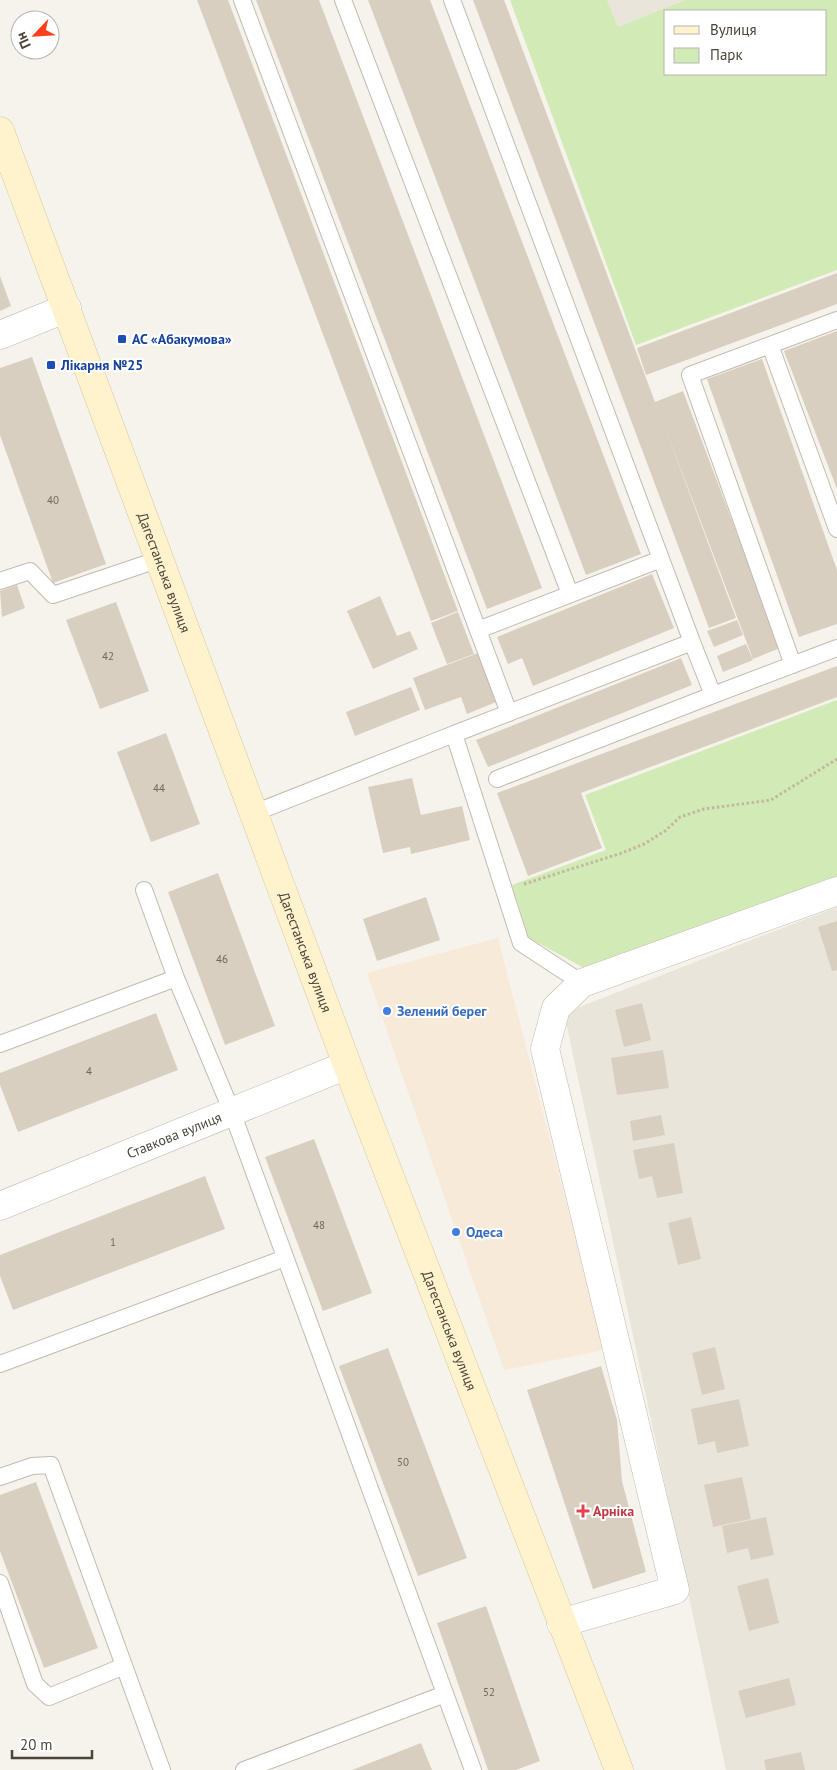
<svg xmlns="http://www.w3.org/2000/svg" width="837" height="1770" viewBox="0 0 837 1770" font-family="'PT Sans',sans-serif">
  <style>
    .residential { fill: #eae5da }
    .commercial { fill: #f7ead8 }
    .green { fill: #d2eab5; fill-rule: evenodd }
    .building { fill: #d8cfc1 }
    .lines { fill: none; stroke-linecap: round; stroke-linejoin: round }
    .lane-casing { stroke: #c2bbae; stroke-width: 18 }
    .street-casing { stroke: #c2bbae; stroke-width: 29 }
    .secondary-casing { stroke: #d6c79b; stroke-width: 29 }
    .path { stroke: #c4b79f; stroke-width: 3; stroke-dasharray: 2.5 2.5; stroke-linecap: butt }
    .lane { stroke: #fff; stroke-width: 16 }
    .street { stroke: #fff; stroke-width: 28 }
    .secondary { stroke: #fff3cd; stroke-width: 28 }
    .transit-dot { fill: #1a4fb4; stroke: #fff; stroke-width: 2 }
    .shop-dot { fill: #3f7fe0; stroke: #fff; stroke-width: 2 }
    .health-dot { fill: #e0444e; stroke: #fff; stroke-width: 2 }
    .labels { text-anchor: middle; stroke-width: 4; stroke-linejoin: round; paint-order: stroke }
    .number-label { font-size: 11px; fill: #6e675b }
    .transit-label { font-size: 14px; font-weight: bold; fill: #164399; stroke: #fff; text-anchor: start }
    .street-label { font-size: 14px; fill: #4b4439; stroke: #fff }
    .shop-label { font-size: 14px; font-weight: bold; fill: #366cbe; stroke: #fff; text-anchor: start }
    .health-label { font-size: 14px; font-weight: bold; fill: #be3a42; stroke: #fff; text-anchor: start }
  </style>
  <rect width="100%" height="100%" fill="#f6f3ec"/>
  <path class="residential" d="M607 0H685L618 27Z
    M837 907V1770H726L564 1013Z"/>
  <path class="commercial" d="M498 938 604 1350 504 1370 367 973Z"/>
  <path class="green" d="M510 0H607L618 27 685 0H837V270L636 345ZM666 11H826V74H666Z
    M837 700V878L588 970 529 938 512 885 606 850 585 795Z"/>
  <path class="building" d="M197 0H228L329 268 309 276 329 268 458 611 431 621Z
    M256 0H319L542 588 487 609Z
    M368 0H430L641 554 586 575Z
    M473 0H504L655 402 683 391 780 648 753 659 663 422 736 618 709 628Z
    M837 273V304L646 375 637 348Z
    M0 276 11 306 0 311Z
    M837 331V489L784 351Z
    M32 357 106 564 53 583 0 435V368Z
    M762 359 837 570V624L799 637 707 379Z
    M652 574 674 628 533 686 522 658 508 664 497 637Z
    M17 585 25 608 2 617 0 591Z
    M380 596 397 636 410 631 418 649 373 669 347 611Z
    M116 602 149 691 100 709 66 620Z
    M458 612 474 654 447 664 431 623Z
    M737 620 743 635 714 647 707 631Z
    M746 644 753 660 723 672 717 656Z
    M478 653 496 702 467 714 461 697 425 710 413 678Z
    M681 658 692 685 488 767 476 740Z
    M837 666V697L581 793 602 848 528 876 497 793Z
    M411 687 420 710 355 736 346 712Z
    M166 733 200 824 151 842 117 752Z
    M412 778 421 815 462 806 470 840 411 854 410 847 383 853 368 787Z
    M218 873 275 1026 225 1045 168 892Z
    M426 897 440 940 377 961 363 919Z
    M837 921V970L832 971 818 927Z
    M642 1003 651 1040 624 1047 615 1010Z
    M156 1013 178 1070 18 1132 0 1085V1073Z
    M663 1050 669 1088 617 1095 611 1058Z
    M661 1115 665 1135 633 1141 630 1121Z
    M314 1139 372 1293 323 1311 265 1157Z
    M674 1143 683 1193 657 1198 652 1176 639 1179 633 1150Z
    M205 1176 225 1229 13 1310 0 1276V1255Z
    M691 1217 701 1259 678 1265 668 1223Z
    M715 1347 725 1389 702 1395 692 1353Z
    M388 1348 467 1558 418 1576 339 1366Z
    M601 1366 617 1420 622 1481 646 1572 593 1589 527 1390Z
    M739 1399 749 1446 717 1453 715 1441 698 1445 691 1409Z
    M742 1477 751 1519 713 1527 704 1485Z
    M36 1482 98 1648 44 1668 0 1551V1495Z
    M766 1517 774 1555 751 1560 748 1548 727 1553 722 1526Z
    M768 1578 779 1623 749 1631 737 1586Z
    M486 1606 540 1761 516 1770H488L437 1623Z
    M789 1678 796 1705 746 1718 738 1691Z
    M421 1743 432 1770H352Z
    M801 1752 805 1770H766L764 1760Z"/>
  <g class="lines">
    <g class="lane-casing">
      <path id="lane" d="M242 0 509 713
        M343 0 570 594
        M452 0 692 642 454 734
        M770 345 837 529
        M0 581 30 571 53 595 160 559
        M478 630 661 559
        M793 665 690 375 837 320
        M713 695 837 648
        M497 779 713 695 692 642
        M254 813 454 734 521 943 582 983
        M144 890 176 978 232 1112 473 1770
        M0 1044 176 978
        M0 1364 285 1258
        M0 1477 32 1466 51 1465 162 1770
        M0 1583 35 1684 49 1697 124 1666
        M244 1770 445 1694"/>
    </g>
    <g class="street-casing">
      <g id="street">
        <path d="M0 335 67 308"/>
        <path id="s1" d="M0 1206 347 1065"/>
        <path d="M561 1623 675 1590 545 1049 556 1008 582 983 837 891"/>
      </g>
    </g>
    <g class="secondary-casing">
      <g id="secondary">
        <path id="s2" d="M0 131 358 1094 619 1770"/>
      </g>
    </g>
    <path class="path" d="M524 884 622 853 644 844 665 831 680 817 704 809 771 800 837 759"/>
    <use href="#lane" class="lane"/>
    <use href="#street" class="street"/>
    <use href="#secondary" class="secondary"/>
  </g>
  <g class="transit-dot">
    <rect x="117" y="334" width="10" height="10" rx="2.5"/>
    <rect x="46" y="360" width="10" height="10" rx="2.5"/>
  </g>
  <g class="shop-dot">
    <circle cx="387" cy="1011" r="5"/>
    <circle cx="456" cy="1232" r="5"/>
  </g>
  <path class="health-dot" d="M580.5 1503.5h5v5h5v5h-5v5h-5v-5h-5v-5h5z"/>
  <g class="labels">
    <g class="number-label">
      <text x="53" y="504">40</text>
      <text x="108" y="660">42</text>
      <text x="159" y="792">44</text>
      <text x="222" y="963">46</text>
      <text x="89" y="1075">4</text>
      <text x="319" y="1229">48</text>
      <text x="113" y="1246">1</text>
      <text x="403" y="1466">50</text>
      <text x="489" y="1696">52</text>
    </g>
    <g class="transit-label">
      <text x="132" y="344">АС «Абакумова»</text>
      <text x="61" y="370">Лікарня №25</text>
    </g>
    <g class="street-label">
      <text dy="5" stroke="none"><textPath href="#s2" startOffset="471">Дагестанська вулиця</textPath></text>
      <text dy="5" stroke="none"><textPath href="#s2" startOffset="876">Дагестанська вулиця</textPath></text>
      <text dy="5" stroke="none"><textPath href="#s1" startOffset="188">Ставкова вулиця</textPath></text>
      <text dy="5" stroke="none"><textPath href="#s2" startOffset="1281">Дагестанська вулиця</textPath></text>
    </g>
    <g class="shop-label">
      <text x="397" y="1016">Зелений берег</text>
      <text x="466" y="1237">Одеса</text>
    </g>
    <g class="health-label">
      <text x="593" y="1516">Арніка</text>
    </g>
  </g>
  <rect x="664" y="10" width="162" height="65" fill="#ffffff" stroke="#b7b4b0"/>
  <rect x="674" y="26" width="25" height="8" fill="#fff3cd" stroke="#b7b4b0"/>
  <text x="710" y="35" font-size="15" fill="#4b4439">Вулиця</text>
  <rect x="674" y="48" width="25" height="15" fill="#d2eab5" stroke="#b7b4b0"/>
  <text x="710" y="60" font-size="15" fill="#4b4439">Парк</text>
  <g transform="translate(35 35) rotate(245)"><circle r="24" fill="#ffffff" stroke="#b7b4b0"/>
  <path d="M0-4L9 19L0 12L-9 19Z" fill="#fc3f1d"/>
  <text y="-8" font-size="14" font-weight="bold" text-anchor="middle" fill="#4b4439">Пн</text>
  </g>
  <path d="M12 1750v8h80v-8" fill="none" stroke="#4b4439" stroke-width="2.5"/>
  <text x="20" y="1750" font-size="15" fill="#4b4439" stroke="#ffffff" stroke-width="4" paint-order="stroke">20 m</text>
</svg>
